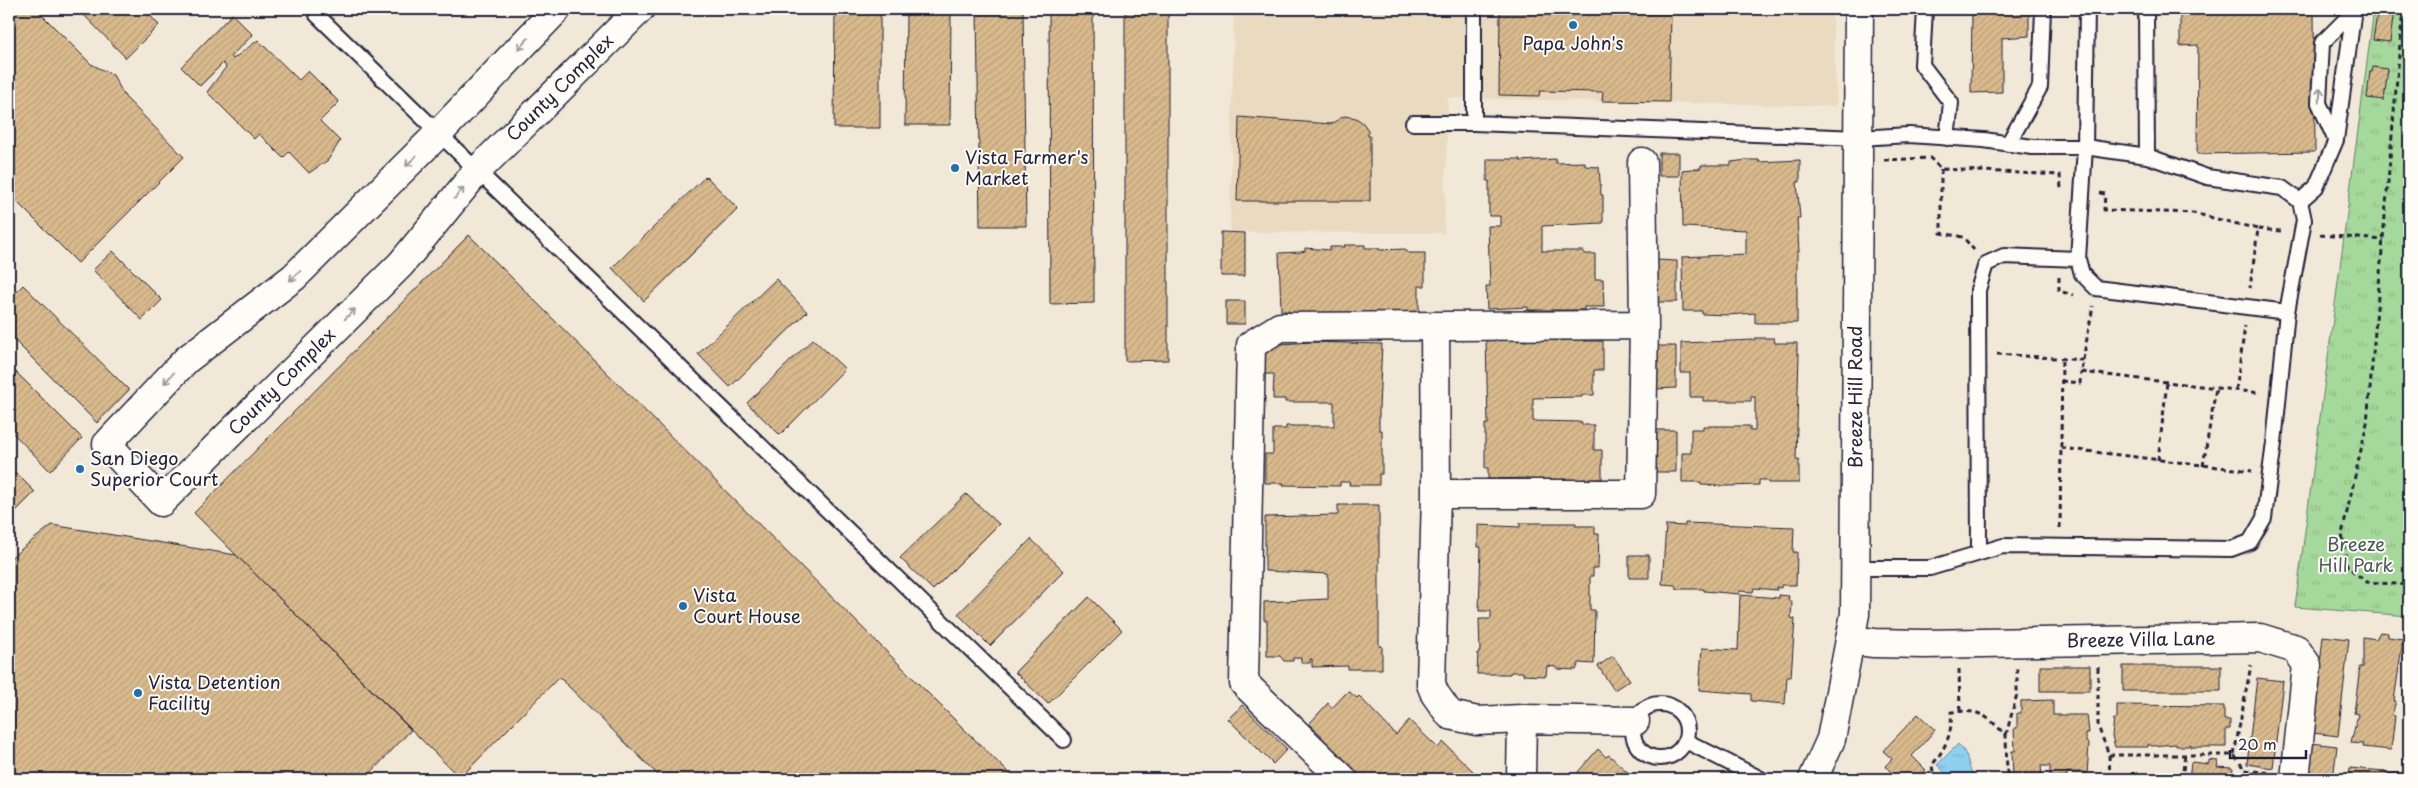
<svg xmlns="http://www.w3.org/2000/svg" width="2418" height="788" viewBox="0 0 2418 788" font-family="'Playpen Sans',sans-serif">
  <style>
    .built { fill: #eadac0 }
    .grass { fill: url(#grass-tufts); stroke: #647e6b }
    .water { fill: url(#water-ripples); stroke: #638aa8 }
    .building { fill: url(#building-hatch); stroke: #22223b }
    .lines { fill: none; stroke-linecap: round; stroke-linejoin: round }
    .lane-casing { stroke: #22223b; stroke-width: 18 }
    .street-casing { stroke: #22223b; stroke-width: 31 }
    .secondary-casing { stroke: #22223b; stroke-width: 31 }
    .path { stroke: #22223b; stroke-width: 3; stroke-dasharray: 5 4; stroke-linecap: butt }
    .lane { stroke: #fdfcf7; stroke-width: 14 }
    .street { stroke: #fdfcf7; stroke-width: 28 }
    .secondary { stroke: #fdfcf7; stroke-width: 28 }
    .oneway { stroke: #9a9aa2 }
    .poi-dot { fill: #1f6fb2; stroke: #fdfcf7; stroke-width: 2 }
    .labels { text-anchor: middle; stroke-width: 4; stroke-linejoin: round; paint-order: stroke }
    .poi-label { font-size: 18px; fill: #22223b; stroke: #fdfcf7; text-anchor: start }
    .street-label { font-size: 18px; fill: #22223b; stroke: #fdfcf7 }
    .park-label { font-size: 18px; fill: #495958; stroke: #fdfcf7 }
  </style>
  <defs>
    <pattern id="grass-tufts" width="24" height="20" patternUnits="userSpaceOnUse" patternTransform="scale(1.25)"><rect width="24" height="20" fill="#a5d99b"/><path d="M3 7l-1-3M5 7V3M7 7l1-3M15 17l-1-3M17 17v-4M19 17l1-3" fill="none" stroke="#8eba86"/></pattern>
    <pattern id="water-ripples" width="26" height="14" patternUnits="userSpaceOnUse" patternTransform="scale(1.25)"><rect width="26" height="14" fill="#8fcff0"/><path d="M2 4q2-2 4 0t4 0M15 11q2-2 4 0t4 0" fill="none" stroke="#7bb1cf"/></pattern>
    <pattern id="building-hatch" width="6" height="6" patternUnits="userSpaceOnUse" patternTransform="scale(1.25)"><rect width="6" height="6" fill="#d9ba8c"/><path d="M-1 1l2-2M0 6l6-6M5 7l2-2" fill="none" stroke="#baa07a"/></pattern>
  </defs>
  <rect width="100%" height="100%" fill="#f2e8d7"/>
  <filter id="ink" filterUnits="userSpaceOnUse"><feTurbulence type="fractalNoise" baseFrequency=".02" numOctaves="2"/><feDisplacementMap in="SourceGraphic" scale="10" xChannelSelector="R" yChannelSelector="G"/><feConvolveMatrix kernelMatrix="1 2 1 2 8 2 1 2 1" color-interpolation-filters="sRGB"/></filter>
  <g filter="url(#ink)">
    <path class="built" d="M1234 9H1832L1837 106 1448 98 1444 233 1230 232Z"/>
    <path class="grass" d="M2374 9H2409V616L2295 607Z"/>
    <path class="water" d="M1958 744C1972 757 1965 768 1977 779H1952L1937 765Z"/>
    <path class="building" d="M17 9H36L91 64 113 75 125 97 184 157 78 263 9 194V17Z
      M78 9H144L159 25 126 58Z
      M835 9H880V128H834Z
      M906 9H951L950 125H905Z
      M977 9H1023L1026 226H980Z
      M1049 9H1093L1094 303 1050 304Z
      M1125 9H1168V360L1125 361Z
      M1972 9H2029V36L2002 38V92L1971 93Z
      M2180 9H2314L2315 152 2197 154 2198 45 2180 46Z
      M2378 9H2394L2390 42 2373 40Z
      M1500 12 1671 14 1669 102 1602 101 1603 92 1540 91 1539 96 1499 95Z
      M232 14 253 35 231 56 233 59 258 40 299 80 308 71 339 102 320 121 340 141 328 160 309 173 289 152 283 158 259 134 254 139 207 92 226 67 223 63 200 86 181 67Z
      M2373 67 2388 69 2384 100 2367 98 2370 71 2372 72Z
      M1344 116 1356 118 1363 123 1368 130V136H1370V201H1237L1239 117 1331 124Z
      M1659 153H1679V176H1659Z
      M1487 159H1520V161L1556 159V163L1585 162V166L1599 167 1601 195H1603V223L1542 226V251H1584V254H1595V279H1603L1604 307H1584V310H1528V307L1487 309 1486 286H1490L1488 226H1500V216H1489V181H1487Z
      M1747 160H1759V162L1800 160V182H1797L1800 218H1797L1799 252H1797V323H1755V313L1728 315 1702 314V311H1683L1682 257 1746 254V230L1683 227 1682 170 1701 168V165H1731V162Z
      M706 176 738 209 644 301 612 268Z
      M1221 232 1245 233V276H1221Z
      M469 235 963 728 1015 779H662L559 677 460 778 194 513Z
      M1344 245H1365V248H1379V250L1405 249 1408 253H1425V286H1419V314L1311 315V313H1289V311H1281L1279 253 1301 252 1305 251V248L1330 250V247H1345Z
      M113 251 162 300 142 320 93 270Z
      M1656 260 1677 261V302H1656Z
      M776 279 807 312 730 387 698 354Z
      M23 285 129 390 97 423 9 335V300Z
      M1226 301H1245V324H1226Z
      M1527 338H1584V341H1603V370H1594V395H1582V397L1533 398V421L1582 422V425H1594V450H1602V479L1527 481V478L1488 479V468H1485V424H1488L1486 339 1527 341Z
      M1755 338H1774L1775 343H1797V354H1799L1796 460H1799V483H1768L1767 480H1759V485L1727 486 1701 485V482H1682V453H1691V429H1703V426H1750V431H1755V397H1751V401H1703V397H1690V373H1681V343L1755 340Z
      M813 339 845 369 780 435 747 403Z
      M1311 342 1382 344 1379 408V430H1382V474H1379V485H1349L1350 482H1340V486L1283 485 1284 483H1265V454H1273V429H1286V426H1334V402H1285V399H1273L1274 374H1265V345Z
      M1656 346H1676V388L1656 389Z
      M9 365 82 438 50 471 9 429Z
      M1655 430H1676V472H1655Z
      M9 466 35 492 9 518Z
      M966 494 999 524 933 590 900 558Z
      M1338 505H1379V646H1382V669H1348V666L1312 667V659H1310V663H1301V658H1293V661H1284L1280 656H1267V620H1264V602L1328 599V574L1265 571V517L1338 515Z
      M1520 523H1576V526H1595V534H1599L1598 568H1593V576H1590V610H1595L1594 664 1579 663 1576 670 1557 669V667L1547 666 1546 676 1523 675V672H1511L1510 674H1477L1478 652H1480L1479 619H1491V611H1479L1481 547H1478V525L1520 527Z
      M1685 523 1794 527 1793 552H1797L1796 585H1781V588L1776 587 1777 590 1754 588 1753 592 1739 591V594L1704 591V589H1677L1675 585 1662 584 1666 525 1685 526Z
      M52 525 236 555 411 730 365 779H9V559Z
      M1031 539 1064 571 990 646 958 614Z
      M1629 555H1649V578H1629Z
      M1740 595 1779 598V595L1789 596 1788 601H1792L1791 618 1795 619 1791 677H1787L1785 704 1751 701V694L1699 690 1702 648 1738 650Z
      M1089 597 1122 630 1048 704 1015 672Z
      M2380 632 2388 633V637L2403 639 2394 701H2396L2392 715 2395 716 2391 750 2363 747V744L2351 743 2358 714 2354 713 2360 667H2363V637L2376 639Z
      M2323 636 2349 639 2338 736 2313 733Z
      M1613 656 1630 680 1614 690 1598 666Z
      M2040 666H2090V691H2040Z
      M2123 666H2221V691H2123Z
      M2257 678 2283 681 2273 768 2247 764Z
      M1348 691 1357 698 1359 696 1396 735 1409 720 1438 748 1443 742 1475 773 1468 779H1363L1318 740 1322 736 1309 724 1328 703 1332 708Z
      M2053 700V715H2087L2089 733H2086V742L2089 743 2087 776H2084V772H2067V776L2050 777V766H2041L2042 776H2013L2012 751H2015L2014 728H2017V713H2021V701Z
      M1242 705 1287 749 1273 764 1228 719Z
      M2117 705 2224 706V720H2230V729H2226V747H2191V744L2188 746H2176V744L2152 746 2148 744V747H2115L2112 736 2114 719H2117Z
      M1918 714 1935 730 1912 756 1926 770 1918 779H1898L1885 766 1892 759 1883 751Z
      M2311 743 2337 746 2333 779H2307Z
      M1598 749 1606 757 1609 755 1635 779H1586L1578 772Z
      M2209 760 2218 761 2217 767 2233 768 2231 779H2189L2191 762 2209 764Z
      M2350 768 2384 771 2386 774 2398 773V775L2409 777V779H2349Z
      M2246 775 2271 778V779H2245Z"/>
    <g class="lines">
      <g class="lane-casing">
        <path id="lane" d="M1474 9V123L1859 138 1909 135 1984 140 2032 147H2085L2147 156 2207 177 2282 188 2300 201 2304 220 2287 312 2274 443 2264 518 2250 542 2231 549 2003 546 1930 568H1855
          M1925 9 1922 65 1951 103 1947 138
          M2087 9 2085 147 2078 259 2082 274 2096 288 2287 312
          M2146 9 2147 156
          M317 15 1064 740
          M1413 123H1474
          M2335 139 2319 103 2322 43 2354 11
          M2008 144 2040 87 2043 9
          M2300 201 2316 187 2336 140 2354 9
          M1979 553 1978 290 1986 264 2004 256 2078 259
          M1633 731a27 27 0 1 1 54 0a27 27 0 1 1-54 0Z
          M1686 741 1761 779"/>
      </g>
      <g class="street-casing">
        <path id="street" d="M1642 162 1644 325
          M1435 327 1436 494
          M1850 640 1874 643 1924 644 2260 638 2296 649 2307 665 2295 779
          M1343 779 1244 683 1251 345 1280 327 1644 325 1641 494H1436L1431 684 1435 694 1450 715 1477 721 1522 719
          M1521 779 1522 719 1635 721"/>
      </g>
      <g class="secondary-casing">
        <path id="secondary" d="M557 9 439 133 294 277 186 360 107 444 161 502 401 264 478 170 640 9
          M1813 779 1831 739 1855 614 1859 9"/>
      </g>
      <path class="path" d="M2403 9 2367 423 2342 534 2347 566 2366 582 2409 585
        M1884 160 1930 158 1941 169 2060 175 2061 189
        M1941 169V233L1963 237 1974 250
        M2100 193 2105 194 2104 210 2193 213 2258 229 2250 288
        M2258 229 2282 231
        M2320 235 2384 240
        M2059 277V291L2073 295
        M1997 354 2083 360 2081 372 2260 393
        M2083 360 2093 306
        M2061 381 2080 383 2081 372
        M2236 390 2245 326
        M2061 448 2252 471
        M2158 460 2167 382
        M2203 466 2216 388
        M2060 528 2062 358
        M2098 667V726L2109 755 2110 779
        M1959 669 1960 711
        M2006 735 2017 694V667
        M2109 755H2234L2245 770 2271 773
        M2234 755 2251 665
        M1928 779 1933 772 1932 765C1945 749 1953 733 1951 712 1981 709 1985 715 2006 735L2007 775 2011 779
        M2182 779 2185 754"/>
      <use href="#lane" class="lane"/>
      <use href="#street" class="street"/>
      <use href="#secondary" class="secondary"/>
    </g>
    <defs><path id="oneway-shaft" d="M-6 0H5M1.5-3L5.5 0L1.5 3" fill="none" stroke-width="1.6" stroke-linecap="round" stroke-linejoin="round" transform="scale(1.25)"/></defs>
    <g class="oneway">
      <use href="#oneway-shaft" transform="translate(523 44) rotate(133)"/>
      <use href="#oneway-shaft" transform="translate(2320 95) rotate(-88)"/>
      <use href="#oneway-shaft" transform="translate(411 161) rotate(135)"/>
      <use href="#oneway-shaft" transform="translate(459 193) rotate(-51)"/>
      <use href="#oneway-shaft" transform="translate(295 276) rotate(138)"/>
      <use href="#oneway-shaft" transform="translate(350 314) rotate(-45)"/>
      <use href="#oneway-shaft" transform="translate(169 378) rotate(132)"/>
    </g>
  </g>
  <g class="poi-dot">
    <circle cx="1573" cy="25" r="5"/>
    <circle cx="955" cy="168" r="5"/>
    <circle cx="80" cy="469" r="5"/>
    <circle cx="683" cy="606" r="5"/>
    <circle cx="138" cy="693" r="5"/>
  </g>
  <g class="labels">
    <g class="poi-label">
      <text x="1573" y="50" text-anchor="middle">Papa John's</text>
      <text x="965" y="164">Vista Farmer's<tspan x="965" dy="21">Market</tspan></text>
      <text x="90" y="465">San Diego<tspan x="90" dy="21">Superior Court</tspan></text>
      <text x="693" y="602">Vista<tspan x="693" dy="21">Court House</tspan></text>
      <text x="148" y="689">Vista Detention<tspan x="148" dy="21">Facility</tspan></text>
    </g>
    <g class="street-label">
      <text transform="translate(560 88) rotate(-45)" y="6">County Complex</text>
      <text transform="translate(282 382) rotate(-45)" y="6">County Complex</text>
      <text transform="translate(1856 397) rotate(-90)" y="6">Breeze Hill Road</text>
      <text transform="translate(2141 640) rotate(-1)" y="6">Breeze Villa Lane</text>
    </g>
    <g class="park-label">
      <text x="2356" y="551">Breeze<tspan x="2356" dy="21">Hill Park</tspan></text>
    </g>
  </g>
  <rect width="2418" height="788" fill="none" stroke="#fdfcf7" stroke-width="30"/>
  <rect x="15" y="15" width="2388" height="758" fill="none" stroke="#22223b" stroke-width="2" filter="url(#ink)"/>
  <path d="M2230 750v8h76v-8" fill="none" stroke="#22223b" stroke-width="2.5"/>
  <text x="2238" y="750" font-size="15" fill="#22223b" stroke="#fdfcf7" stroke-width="4" paint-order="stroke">20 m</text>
</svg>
